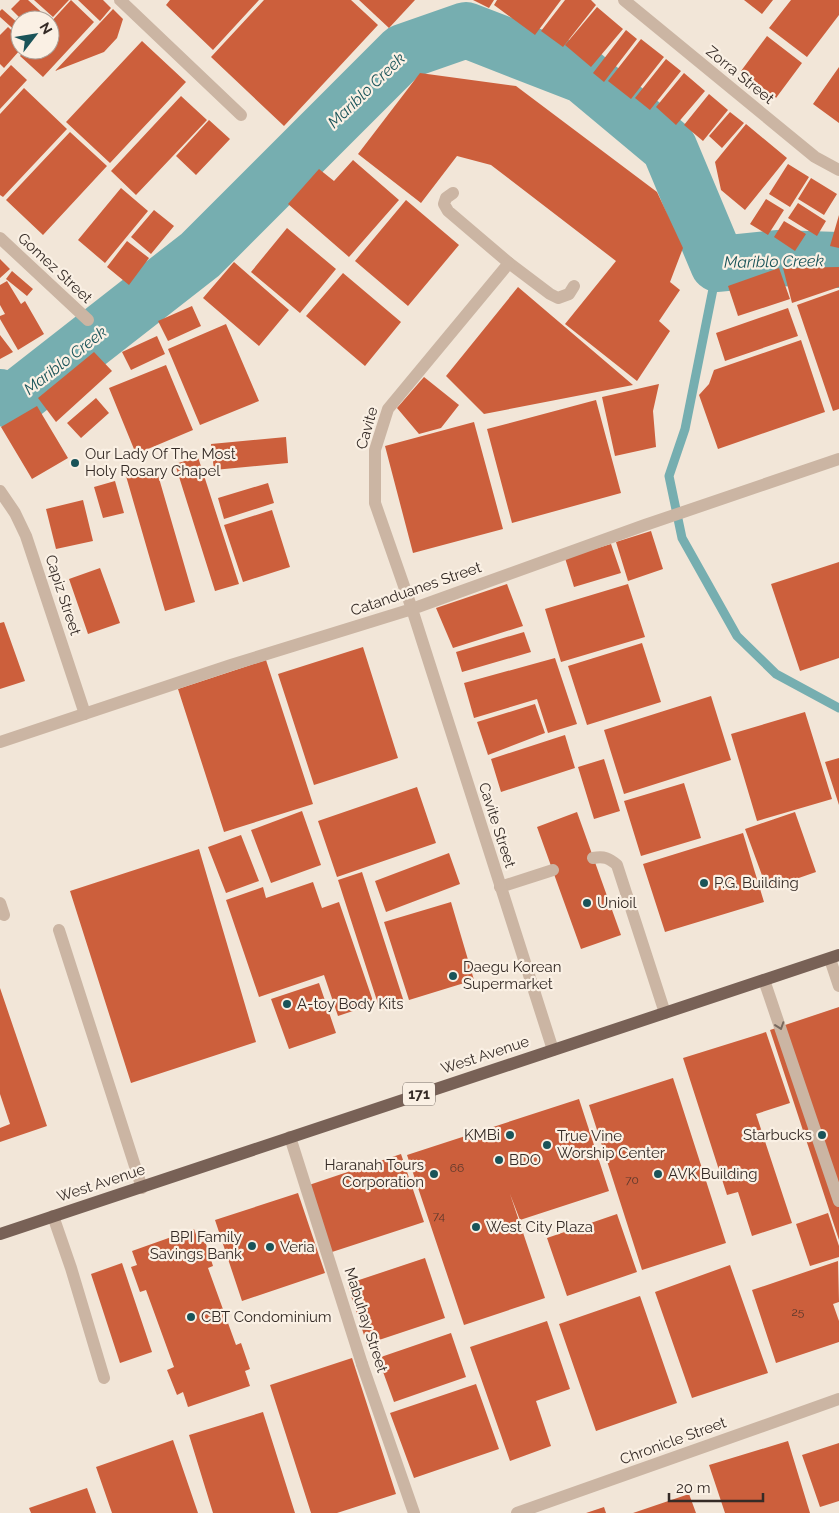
<svg xmlns="http://www.w3.org/2000/svg" width="839" height="1513" viewBox="0 0 839 1513" font-family="Raleway,sans-serif">
  <style>
    .lines { fill: none; stroke-linecap: round; stroke-linejoin: round }
    .stream { stroke: #76aeb0; stroke-width: 9 }
    .river { stroke: #76aeb0; stroke-width: 56 }
    .building { fill: #cc5f3c }
    .service { stroke: #cbb5a3; stroke-width: 12 }
    .minor { stroke: #cbb5a3; stroke-width: 12 }
    .primary { stroke: #786156; stroke-width: 12 }
    .oneway { stroke: #78695e }
    .poi-dot { fill: #1a5459; stroke: #faf0e4; stroke-width: 2 }
    .labels { text-anchor: middle; stroke-width: 4.5; stroke-linejoin: round; paint-order: stroke }
    .number-label { font-size: 12px; fill: #5b382c }
    .shield { fill: #faf0e4; stroke: #70665f; stroke-width: 1 }
    .shield-label { font-size: 14px; font-weight: bold; fill: #352b26 }
    .street-label { font-size: 15px; fill: #352b26; stroke: #faf0e4 }
    .poi-label { font-size: 15px; fill: #352b26; stroke: #faf0e4; text-anchor: start }
    .water-label { font-size: 16px; font-style: italic; fill: #1a5459; stroke: #faf0e4 }
  </style>
  <rect width="100%" height="100%" fill="#f2e6d8"/>
  <g class="lines">
    <path class="stream" d="M718 264 685 429 669 476 682 538 737 636 776 674 839 708"/>
    <path class="river" d="M0 397 13 401 200 255 403 52 466 30 584 76 669 147 718 264 777 258 839 260"/>
  </g>
  <path class="building" d="M20 0H28L49 19 22 20 11 9Z
    M34 0H69L53 17Z
    M71 0 94 22 43 77 20 56 25 50H50V23Z
    M78 0H103L111 8 100 21Z
    M170 0H259L213 50 166 5Z
    M264 0H351L378 25 284 126 211 57Z
    M359 0H415L389 28Z
    M473 0H494L489 8Z
    M497 0H561L535 35 494 5Z
    M565 0H591L596 5 563 47 541 31Z
    M744 0H773L762 14Z
    M791 0H839V15L807 57 769 28Z
    M597 7 623 29 591 67 565 45Z
    M2 9 20 25V35L0 17V11Z
    M113 9 123 19 117 38 104 52 55 71Z
    M8 27 20 38V50L4 68 0 64V35Z
    M626 30 637 39 604 82 593 73Z
    M767 36 802 63 776 98 741 71Z
    M641 39 664 57 631 99 608 81Z
    M142 41 186 82 110 163 66 122Z
    M666 59 681 71 650 110 635 98Z
    M11 65 27 80 0 109V77Z
    M839 67V123L813 104Z
    M420 73 516 86 657 192 683 248 670 282 680 290 659 321 670 331 637 381 565 324 616 261 491 165 457 156 421 203 358 154Z
    M684 73 705 91 676 125 656 107Z
    M24 88 67 129 3 197 0 195V114Z
    M709 94 728 110 703 141 684 125Z
    M181 96 207 120 136 195 111 171Z
    M730 112 744 123 722 148 709 136Z
    M209 120 230 139 196 175 176 156Z
    M746 124 787 158 745 210 721 190 715 162Z
    M70 132 107 166 43 235 6 200Z
    M353 160 399 200 349 257 288 204 319 169 334 181Z
    M788 164 809 177 790 207 769 194Z
    M811 178 837 194 824 215 798 199Z
    M121 188 148 211 105 263 78 240Z
    M766 199 784 210 768 235 750 224Z
    M406 200 459 245 408 306 355 261Z
    M798 203 826 221 817 236 788 218Z
    M154 210 174 226 151 254 131 237Z
    M839 215V248L830 246Z
    M784 221 806 234 795 251 774 237Z
    M287 228 336 269 300 313 251 272Z
    M127 241 149 258 129 285 107 267Z
    M0 259 10 269 0 278Z
    M234 262 289 310 259 346 203 298Z
    M839 267V287L792 303 783 268Z
    M779 268 790 299 738 316 728 286Z
    M12 271 33 289 27 296 6 279Z
    M343 273 401 322 365 366 306 316Z
    M7 281 21 304 25 301 44 334 18 350 0 319V316L5 314 0 305V285Z
    M518 287 633 385 484 414 446 376Z
    M839 290V409L833 411 797 305Z
    M192 306 201 326 168 341 158 321Z
    M788 308 798 336 725 361 716 333Z
    M226 324 259 401 200 425 168 349Z
    M0 335 13 352 0 359Z
    M157 336 165 354 131 370 122 352Z
    M801 340 825 412 718 449 699 395 709 384 714 370Z
    M94 352 112 371 56 422 38 398Z
    M166 365 193 430 136 454 109 388Z
    M424 377 459 405 441 428 419 434 397 408Z
    M659 384 653 411 656 447 615 456 602 397Z
    M96 398 109 413 81 438 67 423Z
    M596 400 621 493 512 523 487 429Z
    M37 406 68 458 32 479 1 427Z
    M474 422 503 529 413 553 385 446Z
    M286 437 288 463 214 470 211 444Z
    M198 457 239 584 215 591 175 464Z
    M156 468 195 602 165 611 126 476Z
    M115 481 124 513 103 518 94 487Z
    M268 483 274 503 224 519 218 498Z
    M83 500 93 541 56 549 46 509Z
    M272 510 290 567 243 582 224 525Z
    M651 531 663 569 628 581 616 542Z
    M611 544 621 573 574 587 565 558Z
    M839 562V658L800 671 771 584Z
    M100 568 120 623 88 634 69 579Z
    M507 584 523 626 453 648 436 608Z
    M628 584 645 637 561 662 545 609Z
    M4 622 25 681 0 689V623Z
    M524 632 531 652 462 672 456 652Z
    M642 643 661 702 587 725 568 666Z
    M363 647 398 758 314 785 278 674Z
    M555 658 577 724 548 733 537 699 474 718 464 683Z
    M266 660 313 804 224 832 178 689Z
    M711 696 731 760 624 794 604 730Z
    M535 704 545 733 488 755 477 722Z
    M805 712 832 799 757 821 731 734Z
    M565 735 575 768 501 792 491 759Z
    M839 758V805L825 762Z
    M604 759 620 811 594 819 578 767Z
    M684 783 701 838 641 856 624 801Z
    M417 787 436 843 337 877 318 821Z
    M302 811 321 865 271 883 251 830Z
    M577 812 621 935 581 949 537 827Z
    M795 812 816 872 767 889 745 829Z
    M743 833 764 902 665 932 643 864Z
    M241 835 259 881 226 893 208 847Z
    M199 849 256 1042 131 1083 70 891Z
    M449 853 460 884 386 912 375 881Z
    M362 872 404 1002 380 1010 338 880Z
    M313 882 322 908 339 902 374 1004 338 1016 324 975 259 997 226 900 263 887 266 898Z
    M451 902 474 980 409 1000 384 922Z
    M319 983 336 1033 289 1049 271 999Z
    M0 988 47 1126 0 1142V1128L10 1124 0 1094Z
    M839 1007V1240L770 1030Z
    M766 1032 790 1103 756 1114 792 1223 752 1236 738 1192 727 1195 683 1058Z
    M673 1078 726 1243 642 1270 589 1105Z
    M579 1099 609 1191 520 1220 510 1194 545 1298 464 1325 407 1155Z
    M401 1154 424 1222 332 1252 309 1185Z
    M298 1193 325 1273 242 1301 215 1220Z
    M828 1213 839 1246V1257L810 1266 796 1224Z
    M617 1214 637 1272 567 1296 547 1238Z
    M194 1229 199 1243 205 1241 213 1266 208 1268 236 1345 241 1343 250 1369 245 1371 250 1386 188 1407 183 1392 177 1395 167 1370 174 1367 146 1290 140 1292 131 1267 137 1265 132 1251Z
    M425 1258 445 1318 367 1344 347 1284Z
    M838 1261 839 1302 833 1304 839 1321V1342L776 1363 752 1290Z
    M122 1263 152 1352 120 1363 91 1274Z
    M730 1265 768 1373 692 1398 655 1292Z
    M640 1296 677 1403 596 1431 559 1324Z
    M547 1321 570 1389 536 1401 551 1446 510 1461 470 1347Z
    M451 1333 466 1377 394 1402 378 1358Z
    M352 1358 396 1494 337 1513H311L270 1385Z
    M476 1384 499 1449 414 1478 390 1413Z
    M263 1412 295 1513H213L189 1435Z
    M173 1440 198 1513H112L96 1467Z
    M788 1441 810 1513H725L709 1465Z
    M839 1443V1501L820 1507 802 1455Z
    M87 1488 96 1513H31L29 1508Z
    M689 1494 696 1513H633Z
    M604 1507 606 1513H586Z"/>
  <g class="lines">
    <path class="service" d="M453 193 446 198 444 204 448 211 509 263 550 294 558 298 569 294 574 286
      M593 858C604 856 609 858 617 865L665 1013
      M500 887 553 870
      M0 903 4 915
      M59 930 142 1188
      M830 959 839 986
      M764 980 839 1201
      M290 1137 362 1364
      M53 1216 71 1268 104 1378"/>
    <path class="minor" d="M120 0 241 115
      M624 0 815 157 839 170
      M0 238 88 320
      M509 263 388 409 375 450V503L412 609 553 1050
      M0 491 15 513 26 536 85 714
      M0 742 231 665 412 609 645 525 839 459
      M362 1364 414 1513
      M517 1513 839 1399"/>
    <path class="primary" d="M0 1234 839 955"/>
  </g>
  <defs><path id="oneway-chevron" d="M-2-3.5L2.5 0L-2 3.5" fill="none" stroke-width="1.6" stroke-linecap="round" stroke-linejoin="round" transform="scale(1.25)"/></defs>
  <use class="oneway" href="#oneway-chevron" transform="translate(780 1026) rotate(71)"/>
  <g class="poi-dot">
    <circle cx="75" cy="463" r="5"/>
    <circle cx="704" cy="883" r="5"/>
    <circle cx="587" cy="903" r="5"/>
    <circle cx="453" cy="976" r="5"/>
    <circle cx="287" cy="1004" r="5"/>
    <circle cx="510" cy="1135" r="5"/>
    <circle cx="822" cy="1135" r="5"/>
    <circle cx="547" cy="1145" r="5"/>
    <circle cx="499" cy="1160" r="5"/>
    <circle cx="434" cy="1174" r="5"/>
    <circle cx="658" cy="1174" r="5"/>
    <circle cx="476" cy="1227" r="5"/>
    <circle cx="252" cy="1246" r="5"/>
    <circle cx="270" cy="1247" r="5"/>
    <circle cx="191" cy="1317" r="5"/>
  </g>
  <g class="labels">
    <g class="number-label">
      <text x="457" y="1172">66</text>
      <text x="632" y="1184">70</text>
      <text x="439" y="1220">74</text>
      <text x="798" y="1316">25</text>
    </g>
    <rect class="shield" x="403" y="1082.5" width="32" height="23" rx="4"/>
    <g class="shield-label">
      <text x="419" y="1099">171</text>
    </g>
    <g class="street-label">
      <text transform="translate(740 75) rotate(39)" y="5">Zorra Street</text>
      <text transform="translate(55 268) rotate(43)" y="5">Gomez Street</text>
      <text transform="translate(367 428) rotate(-74)" y="5">Cavite</text>
      <text transform="translate(416 589) rotate(-19)" y="5">Catanduanes Street</text>
      <text transform="translate(63 595) rotate(72)" y="5">Capiz Street</text>
      <text transform="translate(497 825) rotate(72)" y="5">Cavite Street</text>
      <text transform="translate(485 1055) rotate(-18)" y="5">West Avenue</text>
      <text transform="translate(101 1183) rotate(-18)" y="5">West Avenue</text>
      <text transform="translate(366 1320) rotate(72)" y="5">Mabuhay Street</text>
      <text transform="translate(673 1441) rotate(-20)" y="5">Chronicle Street</text>
    </g>
    <g class="poi-label">
      <text x="85" y="459">Our Lady Of The Most<tspan x="85" dy="17">Holy Rosary Chapel</tspan></text>
      <text x="714" y="888">P.G. Building</text>
      <text x="597" y="908">Unioil</text>
      <text x="463" y="972">Daegu Korean<tspan x="463" dy="17">Supermarket</tspan></text>
      <text x="297" y="1009">A-toy Body Kits</text>
      <text x="500" y="1140" text-anchor="end">KMBi</text>
      <text x="812" y="1140" text-anchor="end">Starbucks</text>
      <text x="557" y="1141">True Vine<tspan x="557" dy="17">Worship Center</tspan></text>
      <text x="509" y="1165">BDO</text>
      <text x="424" y="1170" text-anchor="end">Haranah Tours<tspan x="424" dy="17">Corporation</tspan></text>
      <text x="668" y="1179">AVK Building</text>
      <text x="486" y="1232">West City Plaza</text>
      <text x="242" y="1242" text-anchor="end">BPI Family<tspan x="242" dy="17">Savings Bank</tspan></text>
      <text x="280" y="1252">Veria</text>
      <text x="201" y="1322">CBT Condominium</text>
    </g>
    <g class="water-label">
      <text transform="translate(366 90) rotate(-44)" y="6">Mariblo Creek</text>
      <text transform="translate(774 261) rotate(-1)" y="6">Mariblo Creek</text>
      <text transform="translate(65 360) rotate(-38)" y="6">Mariblo Creek</text>
    </g>
  </g>
  <g transform="translate(35 35) rotate(59)"><circle r="24" fill="#faf0e4" stroke="#aba198"/>
  <path d="M0-4L9 19L0 12L-9 19Z" fill="#1a5459"/>
  <text y="-8" font-size="14" font-weight="bold" text-anchor="middle" fill="#352b26">N</text>
  </g>
  <path d="M669 1493v8h94v-8" fill="none" stroke="#352b26" stroke-width="2.5"/>
  <text x="676" y="1493" font-size="15" fill="#352b26" stroke="#faf0e4" stroke-width="4" paint-order="stroke">20 m</text>
</svg>
